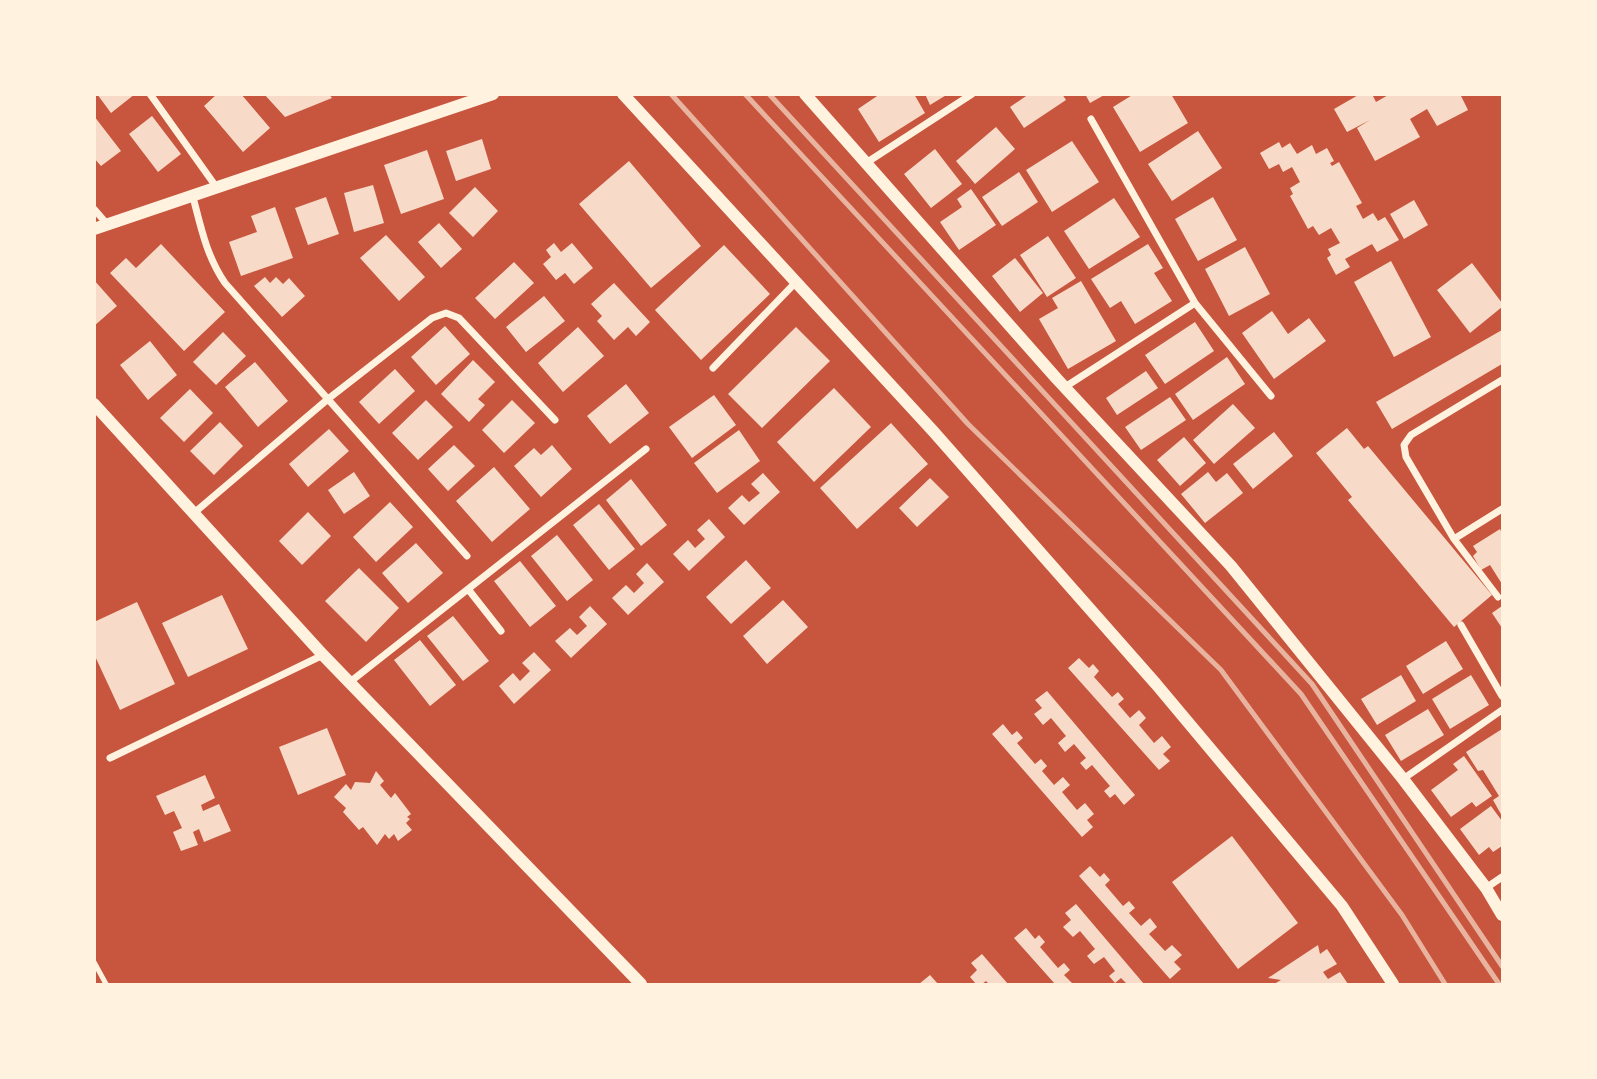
<svg xmlns="http://www.w3.org/2000/svg" width="1597" height="1079" viewBox="0 0 1597 1079" font-family="Lora,serif">
  <style>
    .building { fill: #f7dbc8 }
    .lines { fill: none; stroke-linecap: round; stroke-linejoin: round }
    .service { stroke: #fff3e0; stroke-width: 5 }
    .minor { stroke: #fff3e0; stroke-width: 7 }
    .tertiary { stroke: #fff3e0; stroke-width: 12 }
    .rail { stroke: #e9b49f; stroke-width: 5 }
  </style>
  <rect width="100%" height="100%" fill="#c8553d"/>
  <path class="building" d="M97 94H135L111 113Z
    M217 94H241L270 128 243 152 204 106Z
    M264 94H329L332 98 285 117Z
    M880 94H914L925 113 879 142 858 109Z
    M925 94H948L930 105Z
    M1029 94H1062L1066 100 1024 128 1010 107Z
    M1085 94H1106L1090 103Z
    M1134 94H1171L1188 123 1140 152 1113 107Z
    M1360 94H1372L1376 102 1390 94H1460L1468 110 1437 126 1427 109 1410 119 1420 137 1375 161 1357 128 1370 120 1347 132 1334 109Z
    M94 116 121 151 101 166 94 158Z
    M152 116 181 154 158 172 129 134Z
    M996 127 1015 149 975 184 956 161Z
    M1198 131 1222 168 1172 201 1148 164Z
    M482 139 491 169 456 181 446 151Z
    M1072 141 1099 182 1052 212 1026 170Z
    M1279 142 1282 148 1290 143 1297 154 1312 145 1316 154 1327 148 1334 161 1330 163 1332 166 1339 162 1362 203 1356 206 1363 219 1373 213 1378 221 1385 217 1399 240 1377 252 1372 244 1345 259 1350 267 1336 275 1327 258 1331 255 1328 249 1340 243 1331 228 1319 235 1313 226 1308 229 1290 196 1293 194 1290 188 1300 182 1292 167 1283 172 1279 164 1269 169 1260 153Z
    M935 149 962 184 931 208 904 174Z
    M427 150 444 199 401 214 384 165Z
    M629 161 701 246 651 288 579 204Z
    M1019 172 1038 202 1002 226 982 197Z
    M373 185 384 223 354 232 344 193Z
    M475 187 498 211 473 237 449 213Z
    M971 189 996 225 959 250 940 222 962 207 957 199Z
    M326 197 339 234 308 245 295 208Z
    M1213 197 1237 240 1198 261 1175 219Z
    M1114 198 1140 237 1089 269 1064 231Z
    M1414 200 1428 225 1404 239 1390 214Z
    M275 207 293 258 241 276 229 242 257 232 251 216Z
    M439 223 462 249 441 268 418 242Z
    M386 235 425 277 399 301 360 258Z
    M1048 236 1076 278 1047 297 1020 255Z
    M554 243 561 252 572 243 593 268 574 284 565 273 556 280 543 264 551 257 546 250Z
    M161 244 225 312 184 351 110 273 126 258 136 268Z
    M1148 244 1163 268 1154 273 1172 301 1135 324 1121 301 1110 308 1091 279Z
    M724 245 770 294 701 360 655 310Z
    M1245 247 1270 294 1229 316 1205 269Z
    M1015 258 1043 293 1020 312 992 276Z
    M1391 261 1431 337 1394 357 1354 282Z
    M514 262 534 283 495 319 475 298Z
    M1472 263 1502 303V307L1470 333 1437 290Z
    M265 277 270 283 276 277 283 284 289 278 305 296 282 317 254 286Z
    M94 280 117 306 94 326Z
    M1081 281 1116 341 1068 369 1039 319 1058 308 1052 298Z
    M614 283 650 322 636 336 628 327 614 340 597 321 602 316 591 304Z
    M544 296 565 321 526 352 506 327Z
    M1272 311 1288 334 1309 318 1326 341 1274 379 1242 333Z
    M1195 322 1214 351 1165 384 1145 355Z
    M445 326 470 354 436 385 411 357Z
    M578 327 604 356 563 392 538 363Z
    M796 327 830 361 762 428 728 394Z
    M1502 330V364L1392 429 1376 402Z
    M223 332 246 356 216 385 193 362Z
    M150 341 177 375 148 400 120 365Z
    M1227 357 1245 384 1193 420 1175 394Z
    M473 360 495 382 478 399 485 405 469 422 441 394Z
    M255 362 288 401 258 427 225 387Z
    M395 369 415 391 379 424 359 402Z
    M1146 371 1158 388 1117 415 1106 398Z
    M626 384 649 413 610 444 587 416Z
    M834 388 871 427 814 482 777 442Z
    M190 389 213 413 184 442 160 418Z
    M714 395 736 425 692 458 669 427Z
    M1170 397 1186 420 1141 450 1125 427Z
    M426 400 453 427 418 460 392 433Z
    M512 400 535 423 504 453 482 430Z
    M1233 404 1255 428 1214 464 1193 440Z
    M220 422 243 446 214 475 190 451Z
    M891 423 928 464 857 529 820 488Z
    M1347 428 1364 449 1368 446 1492 595 1454 627 1348 500 1352 497 1316 453Z
    M329 429 349 451 308 487 289 464Z
    M739 430 760 461 717 493 694 463Z
    M1274 432 1293 456 1253 489 1233 464Z
    M1184 437 1206 463 1180 486 1157 460Z
    M454 445 475 466 448 491 428 469Z
    M552 445 572 469 541 497 514 466 534 448 541 455Z
    M494 467 530 509 492 542 456 501Z
    M354 472 370 496 344 514 328 490Z
    M1208 472 1216 482 1227 473 1243 493 1205 523 1181 494Z
    M763 473 780 492 744 525 728 508 742 495 749 502 760 493 751 484Z
    M930 478 949 497 917 527 899 508Z
    M631 479 667 525 641 546 606 500Z
    M390 502 413 527 376 562 353 537Z
    M599 504 635 549 609 570 573 525Z
    M308 512 331 536 302 565 279 541Z
    M709 519 725 537 689 571 673 554 688 540 695 548 705 539 697 530Z
    M1500 529 1502 534V584L1490 565 1481 570 1473 556 1477 552 1473 546Z
    M557 535 593 580 567 601 531 556Z
    M416 543 443 573 408 603 382 573Z
    M746 560 771 588 731 624 706 597Z
    M520 561 556 606 530 627 494 581Z
    M647 563 664 582 628 615 612 598 626 585 634 593 644 583 636 574Z
    M359 568 399 608 366 642 325 601Z
    M222 595 248 649 188 677 162 623Z
    M783 600 808 627 767 664 743 636Z
    M137 602 175 684 120 710 94 654V622Z
    M590 606 607 624 571 658 555 641 570 628 577 635 587 626 579 617Z
    M1502 606V628L1492 613Z
    M453 616 489 661 463 681 427 636Z
    M420 640 456 685 430 706 394 660Z
    M1446 641 1463 669 1423 694 1406 666Z
    M534 652 551 670 514 704 499 686 513 673 520 681 530 671 522 663Z
    M1079 658 1089 668 1093 664 1099 671 1094 677 1112 697 1118 692 1124 699 1118 704 1130 718 1139 710 1146 718 1139 725 1154 743 1162 736 1171 747 1163 754 1170 761 1159 770 1068 668Z
    M1401 675 1416 701 1377 725 1361 699Z
    M1471 675 1489 705 1450 729 1432 699Z
    M1047 691 1135 795 1124 805 1115 794 1110 798 1104 791 1110 786 1092 765 1086 770 1080 763 1086 758 1074 744 1065 752 1058 743 1066 736 1051 718 1043 725 1034 714 1042 708 1035 700Z
    M1428 709 1444 735 1401 761 1385 735Z
    M1003 724 1012 735 1017 731 1023 738 1017 743 1035 764 1041 759 1047 766 1042 771 1054 785 1063 777 1070 785 1062 792 1077 810 1085 803 1094 814 1087 820 1093 827 1082 837 992 734Z
    M327 728 346 775 298 795 279 747Z
    M1502 729V816L1493 800 1499 796 1483 770 1478 771 1466 752Z
    M1464 756 1492 796 1476 807 1472 802 1451 817 1431 790 1458 770 1453 764Z
    M376 771 384 781 380 785 391 798 395 793 411 814 407 817 410 819 406 823 412 830 398 841 394 834 389 839 385 834 377 845 363 827 359 830 343 812 346 808 334 797 346 784 351 790 355 782 370 783Z
    M205 775 215 798 201 805 203 811 219 804 231 831 204 842 199 829 193 832 198 845 181 851 173 832 182 828 174 811 165 815 156 796Z
    M1491 806 1502 821V846L1493 852 1489 847 1479 855 1460 829Z
    M1232 836 1298 923 1238 969 1172 882Z
    M1090 866 1100 877 1104 873 1110 880 1105 885 1123 906 1129 901 1135 908 1129 913 1141 926 1150 918 1157 927 1149 934 1165 951 1172 945 1182 955 1174 962 1181 969 1170 979 1079 876Z
    M1076 904 1144 984H1127L1121 978 1115 983 1109 976 1115 971 1104 957 1094 964 1087 956 1095 949 1080 931 1073 937 1063 927 1071 920 1065 913Z
    M1026 928 1035 939 1039 935 1045 942 1040 947 1058 968 1064 963 1070 970 1064 975 1073 984H1055L1014 938Z
    M1318 945 1320 954 1327 949 1337 964 1323 972 1328 979 1340 972 1348 984H1274L1281 980 1268 978Z
    M982 954 1008 984H989L986 981 982 984H976L970 977 977 970 971 963Z
    M930 975 938 984H919Z"/>
  <g class="lines">
    <path class="service" d="M94 962 106 984"/>
    <path class="minor" d="M150 94 217 188
      M1091 119 1195 303 1271 396
      M866 163 972 94
      M193 197C201 228 207 257 225 283L467 556
      M94 209 107 224
      M713 368 796 282
      M1502 380 1411 435 1404 445 1406 457 1454 539 1502 509
      M1065 387 1195 303
      M194 513 328 399 432 318 446 313 459 318 555 420
      M1454 539 1498 597
      M468 589 501 631
      M1461 625 1502 696
      M350 682 646 449
      M110 758 323 655
      M1403 779 1502 710
      M1486 888 1502 877"/>
    <path class="tertiary" d="M623 94 933 431 1156 684 1342 906 1393 984
      M805 94 1057 379 1231 566 1403 779 1486 888 1502 915
      M94 229 493 94
      M94 404 323 655 641 984"/>
    <path class="rail" d="M671 94 968 424 1221 670 1402 915 1445 984
      M745 94 1301 694 1499 984
      M769 94 1312 684 1502 966"/>
  </g>
  <rect width="1597" height="1079" fill="none" stroke="#fff3e0" stroke-width="192"/>
</svg>
